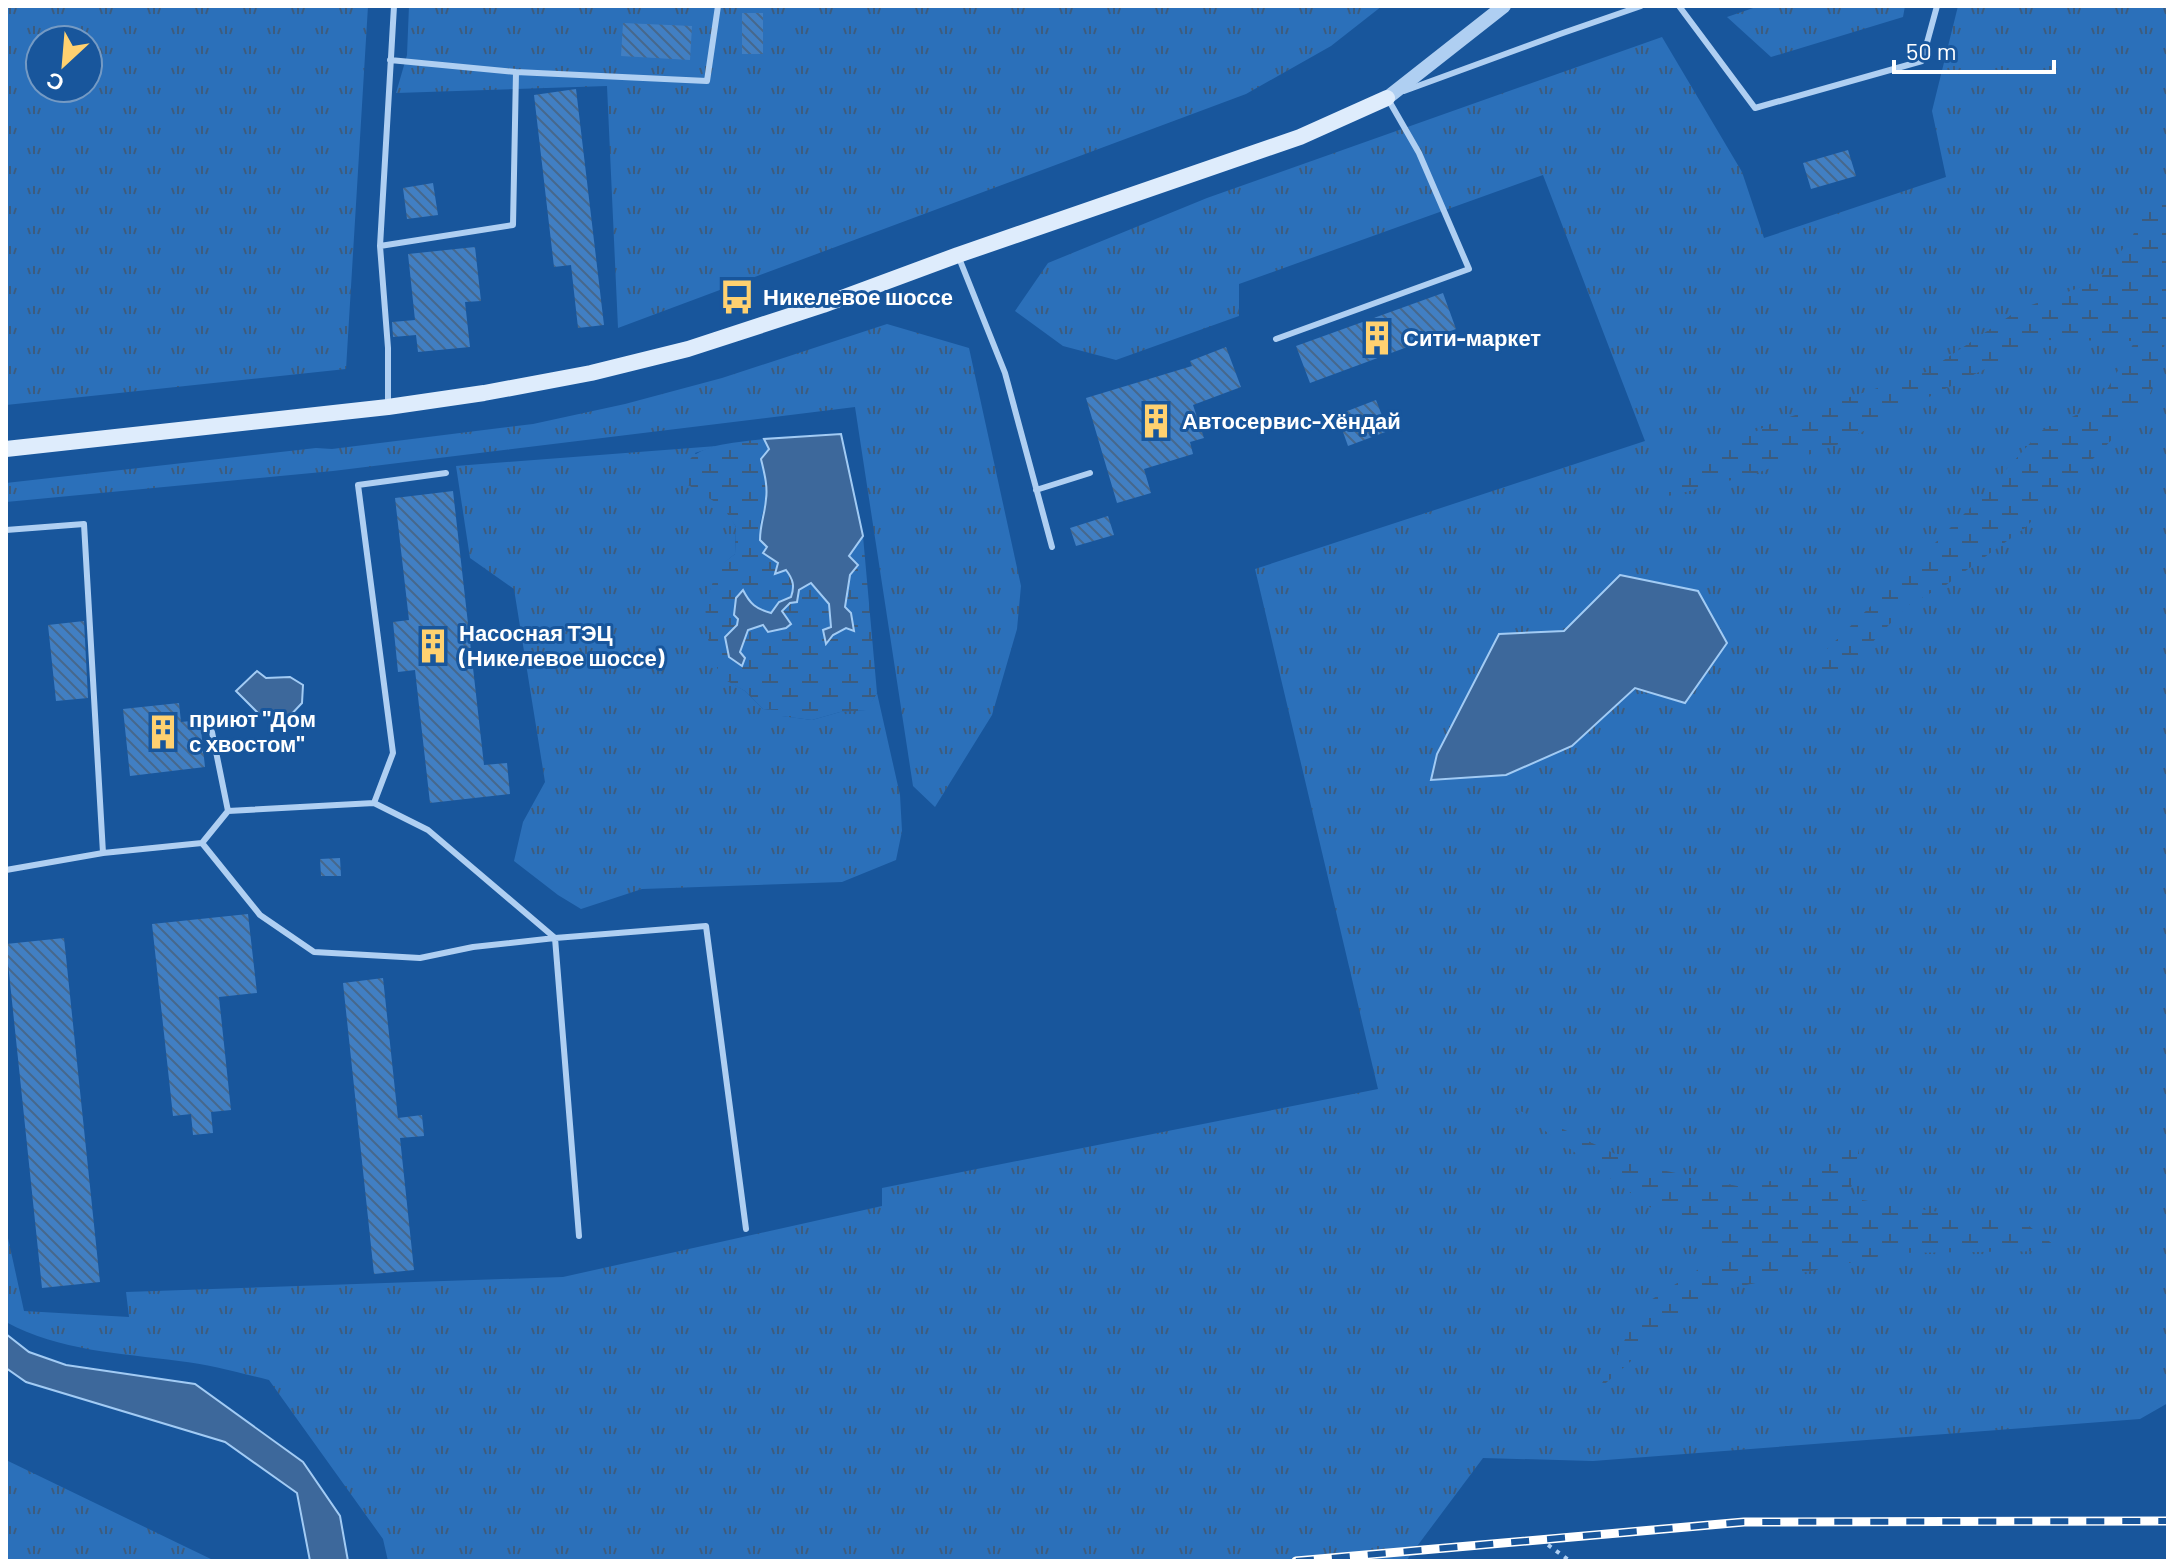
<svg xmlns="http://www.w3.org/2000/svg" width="2174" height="1567" viewBox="0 0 2174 1567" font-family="Barlow,sans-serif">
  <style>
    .grass { fill: url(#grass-tufts); fill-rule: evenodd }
    .wetland { fill: url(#wetland-marsh) }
    .water { fill: #3d689b; stroke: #a2cbf4; stroke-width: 2 }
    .building { fill: url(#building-back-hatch) }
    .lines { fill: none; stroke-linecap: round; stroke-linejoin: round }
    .path { stroke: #afcff2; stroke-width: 4; stroke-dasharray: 4 6; stroke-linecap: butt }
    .service { stroke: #afcff2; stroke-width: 6 }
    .tertiary { stroke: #afcff2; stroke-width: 14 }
    .secondary { stroke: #deecfc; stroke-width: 16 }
    .rail-casing { stroke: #fff; stroke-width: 9 }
    .rail { stroke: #18569c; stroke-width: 6; stroke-dasharray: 18; stroke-linecap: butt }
    .labels { text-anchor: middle; stroke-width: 6; stroke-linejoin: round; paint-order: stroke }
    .poi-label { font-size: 22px; font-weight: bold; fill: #fff; stroke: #18569c; text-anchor: start }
  </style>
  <defs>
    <pattern id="grass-tufts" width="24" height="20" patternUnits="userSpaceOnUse" patternTransform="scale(2)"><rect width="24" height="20" fill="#2b70ba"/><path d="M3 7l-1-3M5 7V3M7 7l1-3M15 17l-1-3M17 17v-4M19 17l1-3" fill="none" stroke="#3d5c7e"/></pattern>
    <pattern id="wetland-marsh" width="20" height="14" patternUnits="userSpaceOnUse" patternTransform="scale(2)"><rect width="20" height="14" fill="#2b70ba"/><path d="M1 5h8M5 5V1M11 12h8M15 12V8" fill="none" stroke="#3d5c7e"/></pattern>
    <pattern id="building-back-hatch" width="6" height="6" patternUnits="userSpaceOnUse" patternTransform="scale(2)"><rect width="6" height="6" fill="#417fc3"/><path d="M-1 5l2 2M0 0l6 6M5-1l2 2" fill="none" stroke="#46688d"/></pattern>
  </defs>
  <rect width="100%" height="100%" fill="#18569c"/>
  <path class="grass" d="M6 6H368L346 369 6 405ZM88 40V88H40V40Z
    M409 6H1382L1331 46 1246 94 618 328 607 86 396 93 407 55Z
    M1759 6H1905L1903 17 1771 57 1727 17Z
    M1958 6H2168V1403L2140 1419 1593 1461 1483 1458 1406 1561H388L383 1539 269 1380C239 1373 209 1364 179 1361 119 1353 60 1351 6 1322V1229L24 1311 129 1317 126 1292 563 1277 882 1206V1188L1378 1089 1255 569 1645 441 1543 175 1239 284V316L1116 360 1063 346 1015 311 1048 263 1207 198 1662 37 1742 172 1764 238 1946 177 1932 111Z
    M887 324 969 348 1021 586 1017 629 992 715 935 807 913 786 855 407 333 471 6 502V483L316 448 332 449 533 424 625 404 722 378Z
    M717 446 695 453 736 527 735 554 718 568 720 676 745 691 763 709 780 710 782 716 812 720 840 712 866 710 877 693 900 795 902 831 896 860 842 882 642 889 581 909 558 895 514 861 523 822 545 782 514 589 470 558 456 466Z
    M6 1460 215 1561H6Z"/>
  <path class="wetland" d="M2168 184V328L2159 371 2145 406 2025 528 1946 585 1908 605 1816 701 1825 651 1927 551 1985 493 2041 431 2098 405 2135 341 2043 340 1917 403 1839 444 1751 475 1674 495 1640 500 1701 460 1774 422 1926 372 2020 309 2098 281 2132 237 2148 203Z
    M764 439 769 449 761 459 766 479V500L760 523 767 547 763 553C779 564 799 575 791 597L779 602 771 613C753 608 752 604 743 590L736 598 740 653 748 630C763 625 776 618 787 606 798 595 796 591 811 583L829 604 831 628 827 643 833 635 846 628 845 607 850 575 849 556 863 536 877 693 867 710 840 712 812 720 781 716 779 710 763 709 745 691 720 677 708 639 705 605 718 567 735 554 736 527 723 507 685 483C685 477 685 469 687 464 696 443 744 442 764 439Z
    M1515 1109 1565 1130 1638 1165 1742 1187 1809 1173 1863 1129 1849 1198 2029 1226 2062 1251 1895 1253 1709 1293 1599 1389 1643 1305 1730 1249 1661 1215Z"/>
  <path class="water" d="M841 434 863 536 849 556 858 565 850 575 845 607 851 613 854 631 846 628 833 635 826 644 823 630 831 627 829 604 811 583 799 590 797 602 790 603 782 611 791 624 786 628 768 632 763 625 748 630 740 652 745 658 742 666 729 657 725 637 737 625 738 619 734 615 736 598 743 590C750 604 756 609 771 613L779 602 791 597C795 586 793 579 786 570L775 574 778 563 763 553 767 547 760 540C760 524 765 514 766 499 768 486 764 472 761 459L769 449 764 439Z
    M1620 575 1698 591 1727 643 1685 703 1635 688 1572 746 1506 775 1431 780 1437 754 1499 634 1564 631Z
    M257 671 266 678 290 677 303 685 302 703 287 719 259 714 236 691Z
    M6 1334 29 1352 66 1365 195 1384 303 1462 340 1516 348 1561H310L297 1493 225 1442 26 1382 6 1368Z"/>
  <path class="building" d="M742 13H763V54H742Z
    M623 23 692 26 690 60 621 56Z
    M576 89 604 325 578 328 571 265 554 267 534 95Z
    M1848 150 1856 176 1811 189 1803 163Z
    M433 183 438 215 407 219 403 188Z
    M475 247 481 301 465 302 470 347 418 352 416 335 393 337 392 322 415 320 408 254Z
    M1443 293 1456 329 1310 383 1296 346Z
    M1226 347 1241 387 1193 405 1204 438 1190 442 1193 454 1144 469 1151 493 1117 503 1086 398 1192 366 1190 361Z
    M1376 400 1388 431 1348 446 1337 415Z
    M453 491 484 765 507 763 510 794 430 803 415 670 398 672 393 622 409 620 395 498Z
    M1108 516 1114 535 1076 546 1070 528Z
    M84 621 88 698 56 701 48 625Z
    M179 703 181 722 200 720 205 767 130 776 123 709Z
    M340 858 341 876H321L320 859Z
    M248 914 257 993 219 997 231 1110 211 1112 213 1133 193 1135 191 1114 173 1116 152 924Z
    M64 938 100 1282 42 1288 6 944Z
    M383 978 398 1118 422 1115 424 1136 400 1138 414 1270 374 1274 343 983Z"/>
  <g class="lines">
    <path class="path" d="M1540 1539 1570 1561"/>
    <path class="service" d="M1679 6 1755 108 1922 61 1937 6
      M390 60 516 72 707 81 718 6
      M1404 91 1560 34 1641 6
      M380 246 513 225 516 72
      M959 258 1005 373 1052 547
      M1276 339 1469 269 1419 153 1388 99
      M388 407V348L380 246 394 6
      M1036 490 1090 473
      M6 530 84 524 103 853
      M212 732 228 811
      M374 803 393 753 358 485 446 473
      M202 843 228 811 374 803 428 830 555 938 706 926 746 1229
      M6 870 103 853 202 843 260 915 314 952 420 958 473 947 555 938 579 1236"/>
    <path class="tertiary" d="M1387 98 1504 6"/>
    <path class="secondary" d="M6 449 388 407 484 393 591 373 688 349 823 305 958 255 1300 137 1387 98"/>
    <g class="rail-casing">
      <path id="rail" d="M1296 1561 1744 1522 2168 1521"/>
    </g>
    <use href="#rail" class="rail"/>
  </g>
  <defs>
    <g id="bus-bare" transform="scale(2.76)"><path d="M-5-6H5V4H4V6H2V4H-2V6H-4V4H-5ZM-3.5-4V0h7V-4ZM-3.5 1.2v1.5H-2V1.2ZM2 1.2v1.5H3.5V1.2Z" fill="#ffd170" stroke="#18569c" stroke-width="2.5" paint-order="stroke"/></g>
    <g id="building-bare" transform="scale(2.76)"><path d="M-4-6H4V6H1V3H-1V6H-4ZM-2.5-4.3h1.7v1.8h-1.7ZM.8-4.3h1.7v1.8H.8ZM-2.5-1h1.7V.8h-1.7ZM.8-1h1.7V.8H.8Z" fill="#ffd170" stroke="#18569c" stroke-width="2.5" paint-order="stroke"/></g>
  </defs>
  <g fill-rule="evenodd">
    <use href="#bus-bare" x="737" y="297"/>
    <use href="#building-bare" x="1377" y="338"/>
    <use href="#building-bare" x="1156" y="421"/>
    <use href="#building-bare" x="433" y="646"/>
    <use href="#building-bare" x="163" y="732"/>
  </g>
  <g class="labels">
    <g class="poi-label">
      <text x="763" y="305">Никелевое шоссе</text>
      <text x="1403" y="346">Сити-маркет</text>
      <text x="1182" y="429">Автосервис-Хёндай</text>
      <text x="459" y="641">Насосная ТЭЦ<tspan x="459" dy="25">(Никелевое шоссе)</tspan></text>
      <text x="189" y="727">приют "Дом<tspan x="189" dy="25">с хвостом"</tspan></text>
    </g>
  </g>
  <rect width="2174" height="1567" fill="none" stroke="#ffffff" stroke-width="16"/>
  <g transform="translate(64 64) rotate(206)"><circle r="38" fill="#18569c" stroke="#749ac4" stroke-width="2"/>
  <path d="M0-6L14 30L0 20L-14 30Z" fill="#ffd170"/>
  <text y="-12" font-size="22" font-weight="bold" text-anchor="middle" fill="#ffffff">С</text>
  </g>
  <path d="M1894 60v12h160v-12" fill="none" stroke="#ffffff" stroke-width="4"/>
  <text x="1906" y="60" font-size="24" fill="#ffffff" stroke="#18569c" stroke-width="6" paint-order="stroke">50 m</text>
</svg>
